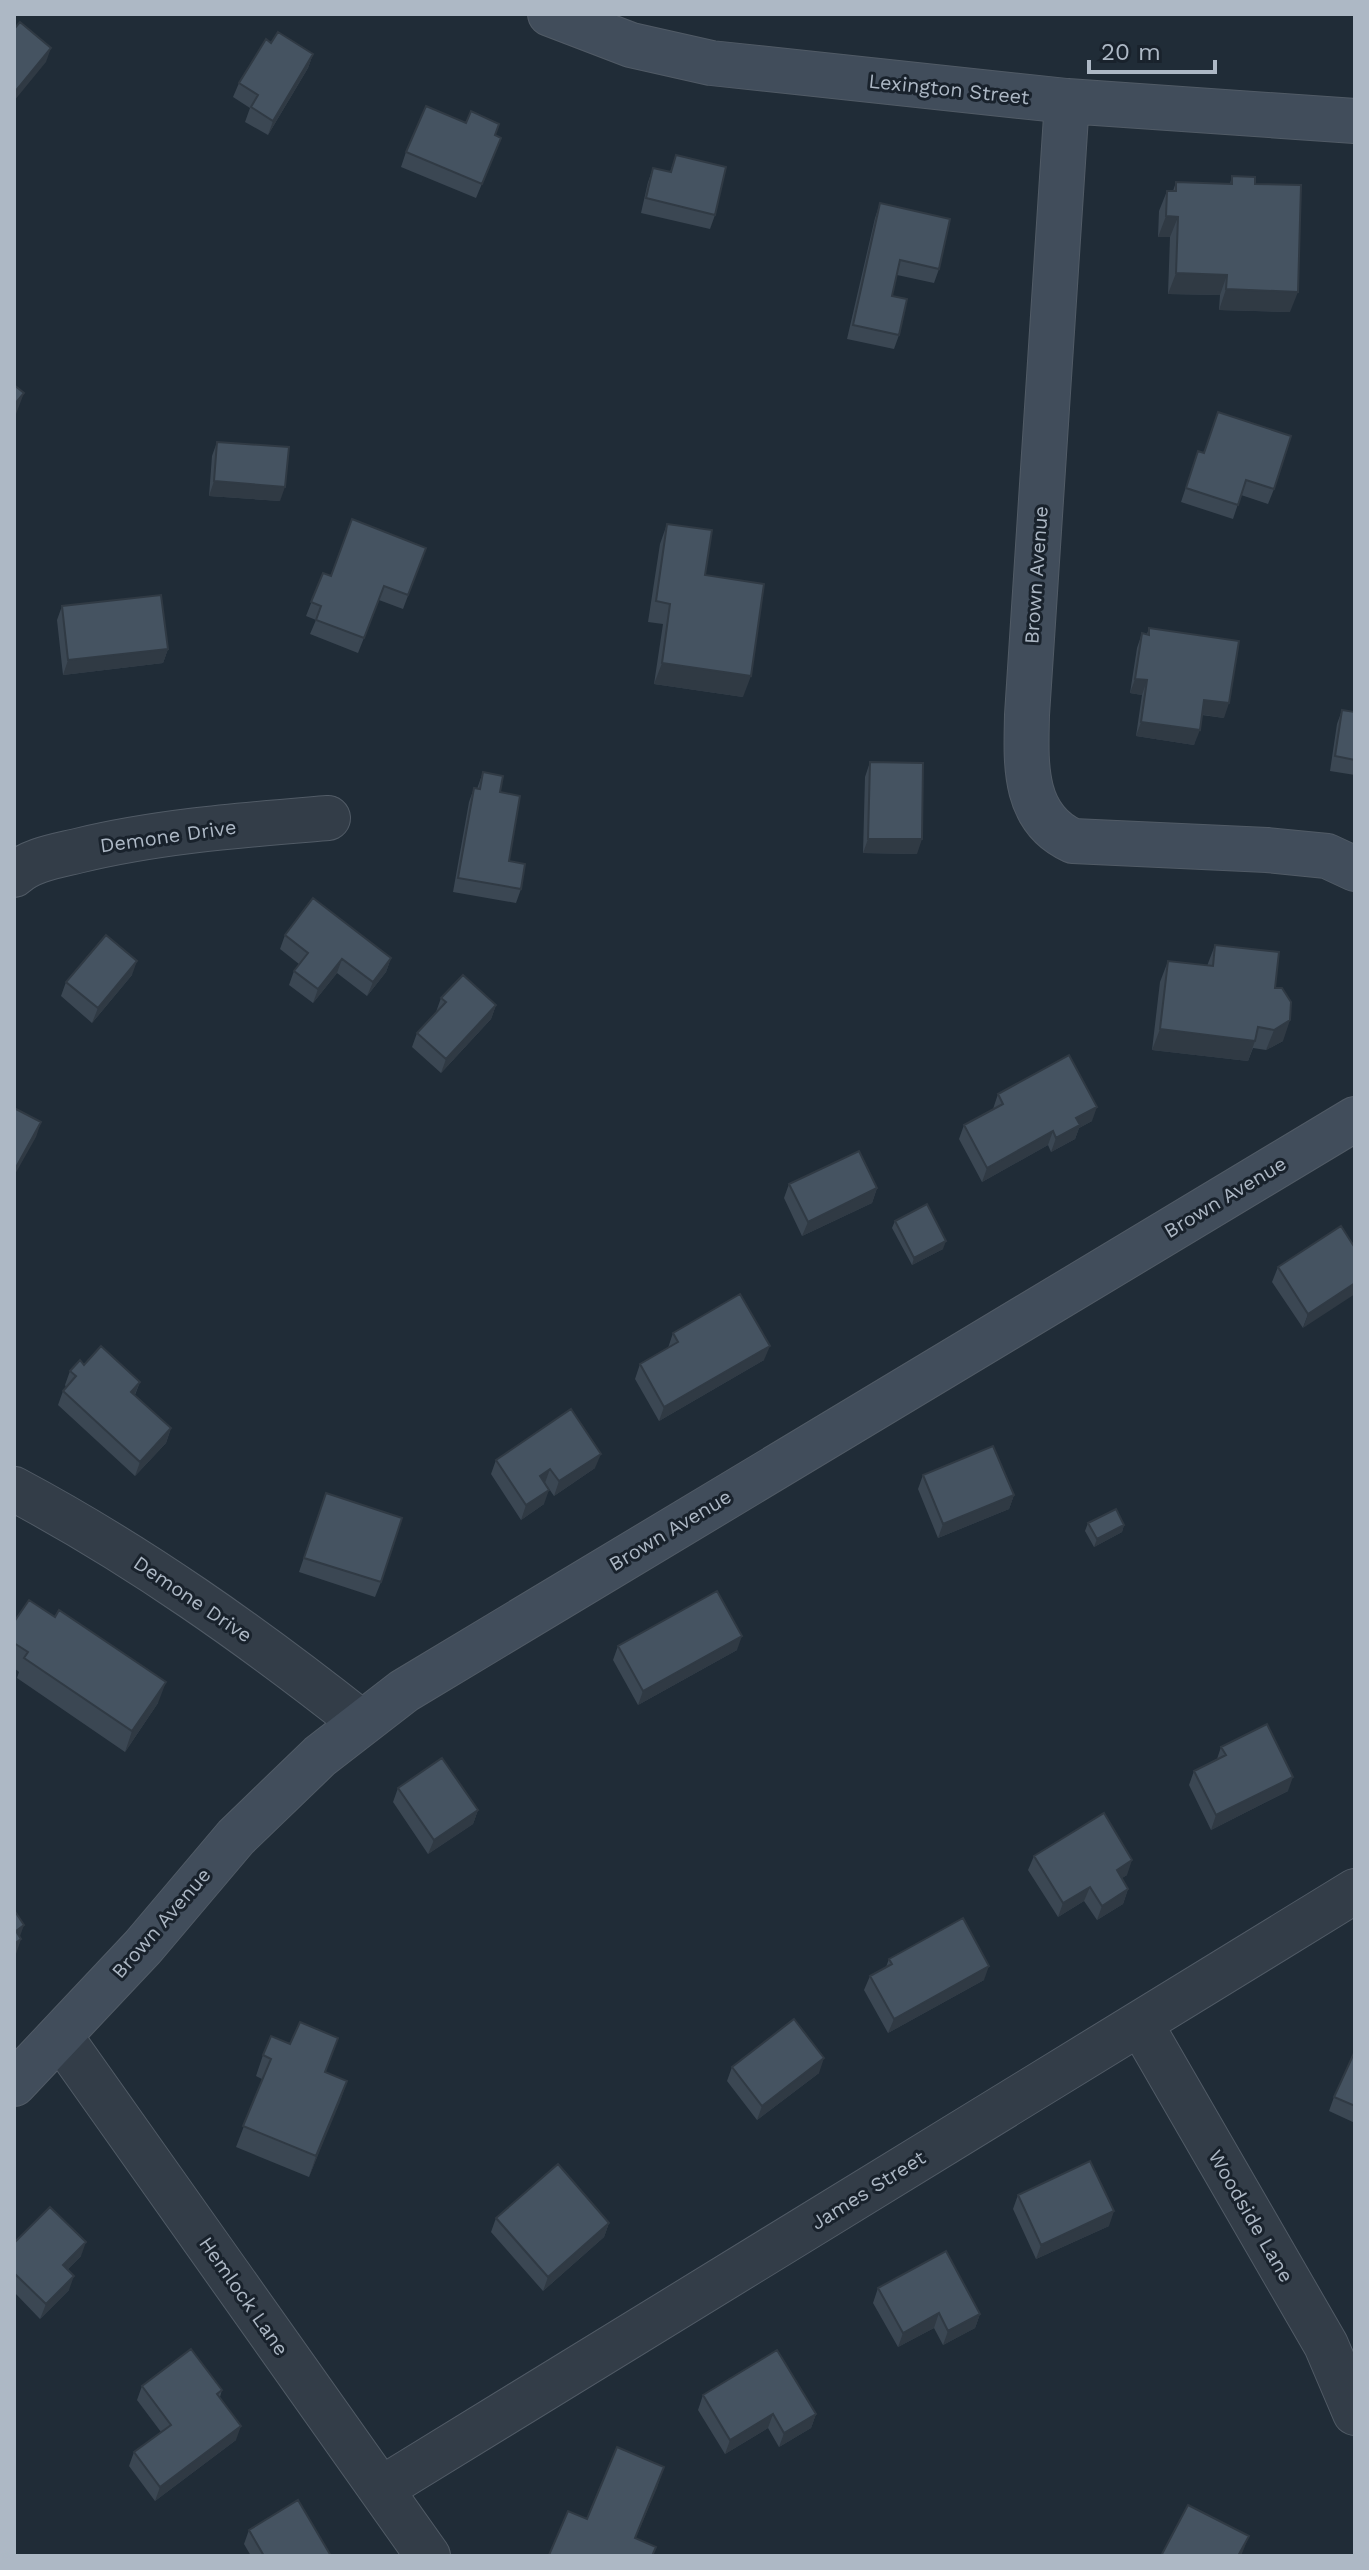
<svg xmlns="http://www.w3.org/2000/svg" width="1369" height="2570" viewBox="0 0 1369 2570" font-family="'Work Sans',sans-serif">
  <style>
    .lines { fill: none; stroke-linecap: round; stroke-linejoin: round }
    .street-casing { stroke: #515b66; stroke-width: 46 }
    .secondary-casing { stroke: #515b66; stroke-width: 46 }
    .street { stroke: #333d48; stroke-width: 44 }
    .secondary { stroke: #414d5b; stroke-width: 44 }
    .wall { fill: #3b4753 }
    .shaded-wall { fill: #303a44 }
    .building { fill: #455361; stroke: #303a44; stroke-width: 2 }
    .labels { text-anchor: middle; stroke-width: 6; stroke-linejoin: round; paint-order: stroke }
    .street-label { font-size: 20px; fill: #adb8c5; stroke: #19222c }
  </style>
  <rect width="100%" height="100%" fill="#202c37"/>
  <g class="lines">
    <g class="street-casing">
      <path id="street" d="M14 875C30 860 56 856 77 851 159 831 244 825 328 818
        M14 1489C138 1555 252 1636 362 1723
        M1140 2023 1326 2345 1355 2413
        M60 2036 428 2556
        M381 2489 1355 1891"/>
    </g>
    <g class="secondary-casing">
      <path id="secondary" d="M550 14 631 45 711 63 1067 101 1355 121
        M1067 101 1027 715C1026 762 1022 818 1073 841L1267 850 1327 856 1355 869
        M14 2084 143 1947 236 1837 320 1756 404 1691 1355 1119"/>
    </g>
    <use href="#street" class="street"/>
    <use href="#secondary" class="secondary"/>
  </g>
  <path class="wall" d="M271 43 313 54 308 68 268 135 245 122 250 108 233 97 239 83Z
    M495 135 501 138 476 198 401 167 406 152Z
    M676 155 715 215 710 229 641 213 648 182 653 168 670 172Z
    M1232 176 1255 184 1290 312 1219 310 1220 295 1168 294 1170 237H1158L1159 211 1167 191H1173L1176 182 1230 184Z
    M880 203 939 269 934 283 897 275 892 296 899 335 894 349 847 339 875 218Z
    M217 442 280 501 209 496 212 456Z
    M1198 451 1274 489 1268 504 1241 495 1233 519 1181 502Z
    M667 524 705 575 743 697 654 684 663 624 648 622 660 544Z
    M426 548 403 609 379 600 358 653 310 634 316 620 306 616 323 573 331 576Z
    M62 606 168 649 163 663 63 675 57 620Z
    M1149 628 1224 718 1202 715 1194 745 1136 736 1142 695 1130 693 1137 648 1142 633 1147 634Z
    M1342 710 1355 712V775L1330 771 1337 724Z
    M870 762 917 854 863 853 865 777Z
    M483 772 500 792 509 861 521 889 516 903 453 892 469 802 474 788 477 789Z
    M285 935 391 958 386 972 367 996 337 973 313 1003 289 985 294 971 299 964 280 949Z
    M1215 945 1275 988 1283 1041 1266 1050 1253 1048 1248 1061 1152 1050 1160 982 1168 961 1207 966Z
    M132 975 92 1023 61 996 66 982Z
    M441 998 496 1005 491 1019 441 1073 412 1047 417 1033 436 1012Z
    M998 1094 1092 1121 1079 1128 1075 1139 1051 1152 1048 1145 982 1182 959 1139 964 1125 993 1109Z
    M789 1184 877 1188 872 1203 802 1236 784 1198Z
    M895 1221 943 1249 912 1265 892 1228Z
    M1341 1226 1303 1328 1272 1282 1278 1267Z
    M673 1333 764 1360 659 1421 635 1379 640 1364 668 1348Z
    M84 1365 140 1382 135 1395 171 1428 166 1443 135 1476 58 1405 63 1391 66 1387 65 1385 70 1371Z
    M496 1460 595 1468 554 1496 545 1483 544 1504 521 1520 491 1474Z
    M923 1475 1014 1495 1009 1509 938 1538 918 1489Z
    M321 1507 381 1582 375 1597 299 1572Z
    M1088 1523 1124 1525 1122 1532 1094 1547 1085 1531Z
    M14 1622 158 1703 125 1752 17 1678 19 1672 14 1668Z
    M618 1646 737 1650 638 1705 613 1660Z
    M1221 1747 1288 1791 1211 1830 1189 1785 1194 1771 1217 1759Z
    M398 1788 478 1810 473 1824 428 1854 393 1802Z
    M1034 1856 1127 1875 1122 1878 1128 1889 1123 1904 1097 1920 1084 1901 1058 1917 1028 1870Z
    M889 1959 984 1980 888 2033 864 1990 870 1976 886 1967Z
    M1355 2051V2123L1329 2111 1334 2097Z
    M263 2055 347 2081 309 2177 236 2147 262 2079 256 2076Z
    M732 2067 819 2073 757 2120 727 2081Z
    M1018 2195 1109 2226 1036 2259 1013 2209Z
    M496 2218 609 2223 604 2237 543 2291 491 2232Z
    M14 2243 81 2256 67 2270 69 2290 40 2319 14 2292Z
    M878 2288 980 2314 975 2328 943 2345 934 2328 898 2347 873 2303Z
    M142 2386 222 2390 220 2397 236 2440 155 2501 129 2466 134 2452 161 2432 137 2400Z
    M703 2395 816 2414 811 2428 779 2447 768 2428 725 2454 698 2410Z
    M249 2530 331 2556H251L244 2544Z"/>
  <path class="shaded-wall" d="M51 48 46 62 14 101V93Z
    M313 54 308 68 268 135 273 121Z
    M1166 216 1178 217 1170 237H1158Z
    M1176 273 1227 275 1220 295 1168 294Z
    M1226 289 1298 292 1290 312 1219 310Z
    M24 393 16 414 14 417V405Z
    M214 481 285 487 280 501 209 496Z
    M168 649 163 663 63 675 68 660Z
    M662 663 751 676 743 697 654 684Z
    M1135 679 1147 680 1142 695 1130 693Z
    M1204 700 1229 703 1224 718 1199 714Z
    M1141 722 1200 730 1194 745 1136 736Z
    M868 839H922L917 854 863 853Z
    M391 958 386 972 367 996 373 982Z
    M342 959 337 973 313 1003 318 989Z
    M137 961 132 975 92 1023 98 1008Z
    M496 1005 491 1019 441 1073 446 1059Z
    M1290 1020 1283 1041 1266 1050 1274 1030Z
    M1160 1029 1255 1041 1248 1061 1152 1050Z
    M1097 1107 1092 1121 1079 1128 1075 1139 1051 1152 1056 1138 1076 1118Z
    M41 1122 36 1137 14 1176V1171Z
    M1053 1131 1048 1145 982 1182 987 1168Z
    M877 1188 872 1203 802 1236 808 1222Z
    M946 1241 943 1249 912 1265 914 1258Z
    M1355 1283V1294L1303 1328 1308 1314Z
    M770 1346 764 1360 659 1421 664 1407Z
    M140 1382 134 1396 131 1392Z
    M171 1428 166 1443 135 1476 140 1462Z
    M601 1454 595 1468 554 1496 559 1481Z
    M550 1469 545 1483 540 1476Z
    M549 1490 544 1504 521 1520 526 1505Z
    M1014 1495 1009 1509 938 1538 943 1524Z
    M1124 1525 1122 1532 1094 1547 1097 1539Z
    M742 1636 737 1650 638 1705 643 1691Z
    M166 1682 158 1703 125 1752 132 1731Z
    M1293 1777 1288 1791 1211 1830 1216 1815Z
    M478 1810 473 1824 428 1854 434 1840Z
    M1132 1860 1127 1875 1112 1884 1117 1870Z
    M1090 1887 1084 1901 1058 1917 1063 1903Z
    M1128 1889 1123 1904 1097 1920 1102 1906Z
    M24 1925 19 1939 16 1931Z
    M21 1939 16 1954 14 1955V1944Z
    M989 1966 984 1980 888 2033 894 2019Z
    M824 2058 819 2073 757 2120 762 2106Z
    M347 2081 340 2102 309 2177 316 2156Z
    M1114 2211 1109 2226 1036 2259 1041 2245Z
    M609 2223 604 2237 543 2291 548 2277Z
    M86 2242 81 2256 58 2279 63 2265Z
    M74 2276 69 2290 40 2319 46 2304Z
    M939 2313 934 2328 898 2347 903 2333Z
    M980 2314 975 2328 943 2345 948 2331Z
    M773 2414 768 2428 725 2454 730 2440Z
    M816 2414 811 2428 779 2447 784 2433Z
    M241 2426 236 2440 155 2501 160 2487Z
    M664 2467 657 2488 628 2556 635 2538Z
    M1249 2536 1241 2556H1238Z"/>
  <path class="building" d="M20 22 51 48 14 93V29Z
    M278 32 313 54 273 121 251 107 258 95 239 83 266 39 271 43Z
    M426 106 466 123 471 111 499 124 495 135 501 138 482 184 406 152Z
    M676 155 726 167 715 215 646 198 653 168 671 172Z
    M1232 176 1255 177V184L1301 185 1298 292 1226 289 1227 275 1176 273 1178 217 1166 216 1167 191H1176V182L1232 184Z
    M880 203 950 219 939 269 900 260 892 296 907 299 899 335 853 325Z
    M14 385 24 393 14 405Z
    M1218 412 1291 436 1274 489 1246 480 1238 505 1186 488 1198 451 1204 453Z
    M217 442 289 447 285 487 214 481Z
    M352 519 426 548 408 595 384 586 364 638 316 620 321 606 311 602 323 573 331 576Z
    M667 524 712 530 705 575 764 584 751 676 662 663 670 604 656 601Z
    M161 595 168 649 68 660 62 606Z
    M1149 628 1239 641 1229 703 1204 700 1200 730 1141 722 1147 680 1135 679 1142 633 1149 635Z
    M1342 710 1355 712V760L1335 756Z
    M870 762 923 763 922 839H868Z
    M483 772 503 776 500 792 520 796 509 861 525 864 521 889 458 878 474 788 480 789Z
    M313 898 391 958 373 982 342 959 318 989 294 971 308 953 285 935Z
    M106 935 137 961 98 1008 66 982Z
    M1215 945 1279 952 1275 988H1282L1291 1002 1290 1020 1274 1030 1258 1027 1255 1041 1160 1029 1168 961 1213 966Z
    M463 975 496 1005 446 1059 417 1033 446 1002 441 998Z
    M1069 1055 1097 1107 1076 1118 1080 1125 1056 1138 1053 1131 987 1168 964 1125 1003 1104 998 1094Z
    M14 1108 41 1122 14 1171Z
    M859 1151 877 1188 808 1222 789 1184Z
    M927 1204 946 1241 914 1258 895 1221Z
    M1341 1226 1355 1248V1283L1308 1314 1278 1267Z
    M740 1294 770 1346 664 1407 640 1364 678 1342 673 1333Z
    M101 1346 140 1382 131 1392 171 1428 140 1462 63 1391 76 1376 70 1371 80 1360 84 1365Z
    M571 1409 601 1454 559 1481 550 1469 540 1476 549 1490 526 1505 496 1460Z
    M993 1446 1014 1495 943 1524 923 1475Z
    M326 1493 402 1518 381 1582 304 1558Z
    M1116 1509 1124 1525 1097 1539 1088 1523Z
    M717 1591 742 1636 643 1691 618 1646Z
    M29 1600 55 1617 59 1610 166 1682 132 1731 24 1658 28 1652 14 1643V1622Z
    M1267 1724 1293 1777 1216 1815 1194 1771 1226 1755 1221 1747Z
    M442 1758 478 1810 434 1840 398 1788Z
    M1104 1813 1132 1860 1117 1870 1128 1889 1102 1906 1090 1887 1063 1903 1034 1856Z
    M14 1910 24 1925 16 1931 21 1939 14 1944Z
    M963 1918 989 1966 894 2019 870 1976 892 1964 889 1959Z
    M794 2019 824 2058 762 2106 732 2067Z
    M300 2022 338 2038 325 2072 347 2081 316 2156 243 2126 271 2059 263 2055 271 2036 290 2044Z
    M1355 2051V2106L1334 2097Z
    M1090 2161 1114 2211 1041 2245 1018 2195Z
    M558 2164 609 2223 548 2277 496 2218Z
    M50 2207 86 2242 63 2265 74 2276 46 2304 14 2273V2243Z
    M946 2251 980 2314 948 2331 939 2313 903 2333 878 2288Z
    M191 2349 222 2390 217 2394 241 2426 160 2487 134 2452 171 2425 142 2386Z
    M777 2350 816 2414 784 2433 773 2414 730 2440 703 2395Z
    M617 2447 664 2467 635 2538 656 2547 652 2556 549 2555 568 2511 587 2519Z
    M298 2500 331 2556H264L249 2530Z
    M1188 2505 1249 2536 1238 2556H1161Z"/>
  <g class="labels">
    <g class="street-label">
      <text transform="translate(949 89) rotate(6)" y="7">Lexington Street</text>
      <text transform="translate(1036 575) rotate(-86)" y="7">Brown Avenue</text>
      <text transform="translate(168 836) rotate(-8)" y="7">Demone Drive</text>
      <text transform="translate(1225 1197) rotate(-31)" y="7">Brown Avenue</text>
      <text transform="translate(670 1530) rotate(-31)" y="7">Brown Avenue</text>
      <text transform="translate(193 1599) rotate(34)" y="7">Demone Drive</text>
      <text transform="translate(161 1923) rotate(-49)" y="7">Brown Avenue</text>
      <text transform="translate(868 2190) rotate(-32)" y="7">James Street</text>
      <text transform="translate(1251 2216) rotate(60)" y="7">Woodside Lane</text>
      <text transform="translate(244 2296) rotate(55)" y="7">Hemlock Lane</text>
    </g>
  </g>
  <rect width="1369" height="2570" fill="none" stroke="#adb8c5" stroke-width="32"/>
  <path d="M1089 60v12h126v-12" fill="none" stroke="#adb8c5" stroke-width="4"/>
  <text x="1101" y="60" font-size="24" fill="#adb8c5" stroke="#19222c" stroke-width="6" paint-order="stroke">20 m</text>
</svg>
